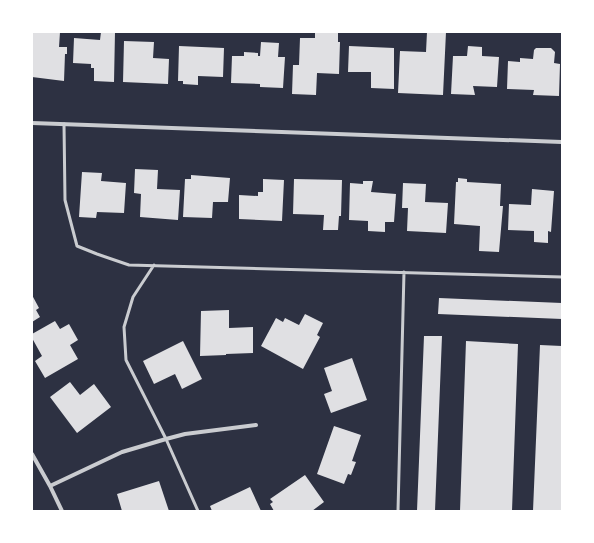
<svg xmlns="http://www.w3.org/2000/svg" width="594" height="543" viewBox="0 0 594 543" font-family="'Asap Condensed',sans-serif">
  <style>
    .building { fill: #e0e0e3 }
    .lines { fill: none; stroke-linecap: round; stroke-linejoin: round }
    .service { stroke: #caccd0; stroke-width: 3 }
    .minor { stroke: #caccd0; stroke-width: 4 }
  </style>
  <rect width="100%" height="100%" fill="#2d3142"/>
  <path class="building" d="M32 32H60L59 47H67V54H65L64 81 32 77Z
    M101 32H115L114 82 94 81V68H91V64L73 63 74 38 100 40Z
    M315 32H338V42H340L339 74 317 73 316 95 292 94 293 65H299L300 38H315Z
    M427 32H446L443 95 398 93 400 51 426 52Z
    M124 41 154 42 153 58 169 59 168 84 123 82Z
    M261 42 279 43 278 57H285L283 88 260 87V84L231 83 232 56H244V52L258 53V56H260Z
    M179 46 224 48 223 77 198 76V85L183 84V81H178Z
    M349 46 394 48V89L371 88V72H348Z
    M468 46 482 47V56L499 57 497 87 473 86 475 95 451 94 453 56H467Z
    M536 48H551L555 52 554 63 560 64 559 96 533 95 534 90 507 89 508 61 520 62V58L533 59 534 50Z
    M135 169 158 170 157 189 180 190 178 220 140 217 141 194 134 193Z
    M82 172 102 173 101 181 126 183 124 213 97 212 96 218 79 217Z
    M191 175 230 178 228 202H213L212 218 183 217 185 179H191Z
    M458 178 467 179V182L501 184 500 206H503L499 252 479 251 480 226 454 224 456 182H458Z
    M263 179 284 180 282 221 239 219V195L258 196V192H263Z
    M294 179 342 180 341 216H339L338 230H323L324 215 293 214Z
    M363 181H373L371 192 396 194 394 222H385V232L368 231V221L349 220 350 183 363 184Z
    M403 183 426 184 425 202 448 203 446 233 407 231 408 208H402Z
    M532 189 554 191 551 232 548 231V243L534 242V231L508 230 509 204 531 205Z
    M32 295 39 308 36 310 40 317 32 322Z
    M439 298 562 303V319L438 314Z
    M229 310V328L253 327V353L226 354V355L200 356 201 311Z
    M305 314 323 323 317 335 320 337 303 369 261 346 276 318 283 322 285 318 299 325Z
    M55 321 60 329 69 324 78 340 70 345 78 359 45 378 35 361 42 356 32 338V334Z
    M424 336H442L435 511H417Z
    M183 341 202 379 182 389 175 374 154 384 143 361Z
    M466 341 518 344 512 511H460Z
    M540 345 562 346V511H533Z
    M352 358 367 400 331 413 324 394 332 391 324 368Z
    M70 382 80 395 94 384 111 407 77 433 50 397Z
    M334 426 361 435 352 461 356 462 351 475 348 474 344 484 317 474Z
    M305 475 324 502 312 511H274L270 504 273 502 270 499Z
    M159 481 169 511H122L117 494Z
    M250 487 261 511H212L210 506Z"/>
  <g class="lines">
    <path class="service" d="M64 124 65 200 77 246 97 254 129 265 562 277
      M154 265 133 297 124 327 126 360 166 439 198 511
      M398 511 404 272"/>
    <path class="minor" d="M32 123 562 142
      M32 454 50 486 62 511
      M50 486 122 452 166 439 185 434 256 425"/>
  </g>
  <rect width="594" height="543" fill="none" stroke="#ffffff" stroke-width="66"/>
</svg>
